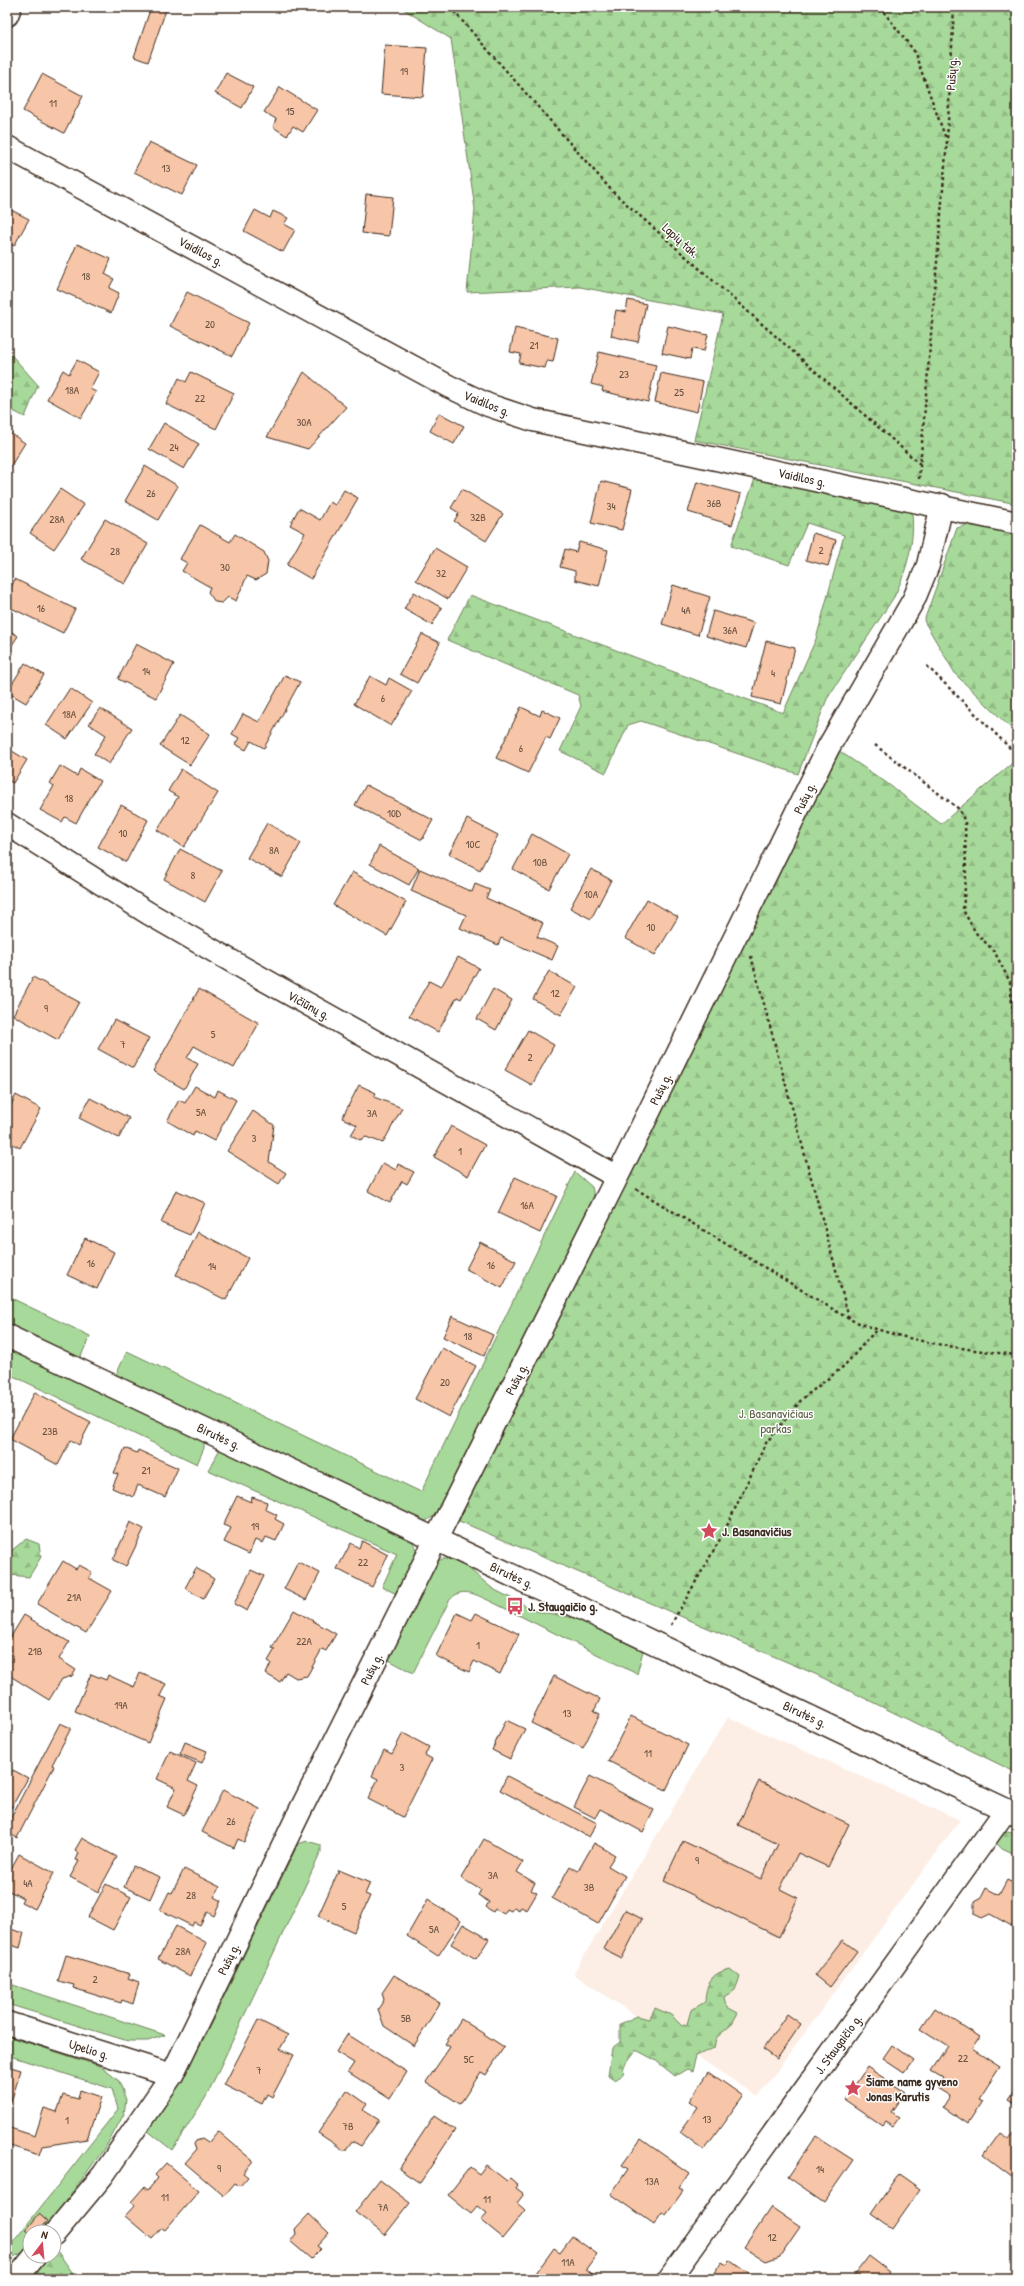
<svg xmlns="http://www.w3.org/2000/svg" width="1024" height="2286" viewBox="0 0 1024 2286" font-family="'Patrick Hand',sans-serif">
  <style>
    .built { fill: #fdeee5 }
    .green { fill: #a7d99a; stroke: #71825c }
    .forest { fill: url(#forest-firs); stroke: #71825c }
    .building { fill: #f7c5a7; stroke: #3b2a1e }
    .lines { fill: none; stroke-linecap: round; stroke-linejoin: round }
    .minor-casing { stroke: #3b2a1e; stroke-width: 25 }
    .path { stroke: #3b2a1e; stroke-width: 2.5; stroke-dasharray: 3 3; stroke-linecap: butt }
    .minor { stroke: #fff; stroke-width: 22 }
    .labels { text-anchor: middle; stroke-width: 3; stroke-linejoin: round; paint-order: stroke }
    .number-label { font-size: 11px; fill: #6a5140 }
    .street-label { font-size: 13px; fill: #3b2a1e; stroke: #fff }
    .park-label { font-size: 13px; fill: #5b5f43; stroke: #fff }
    .poi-label { font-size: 13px; font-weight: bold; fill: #3b2a1e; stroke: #fff; text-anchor: start }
  </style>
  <defs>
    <pattern id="forest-firs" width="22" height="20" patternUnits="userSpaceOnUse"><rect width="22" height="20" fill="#a7d99a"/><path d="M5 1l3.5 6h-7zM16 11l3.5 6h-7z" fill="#91ba84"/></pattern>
  </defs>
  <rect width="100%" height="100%" fill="#fff"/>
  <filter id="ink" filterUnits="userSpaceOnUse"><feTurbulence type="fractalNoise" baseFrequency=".025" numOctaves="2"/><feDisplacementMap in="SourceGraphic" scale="8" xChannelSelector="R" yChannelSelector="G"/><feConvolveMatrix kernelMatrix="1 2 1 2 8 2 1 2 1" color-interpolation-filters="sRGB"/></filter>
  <g filter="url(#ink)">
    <path class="built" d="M728 1717 960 1820 758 2097 573 1974Z"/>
    <path class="green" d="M575 1172 592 1187 594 1196 439 1513 426 1521 413 1517 116 1375 127 1351 421 1492Z
      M7 1296 90 1336 80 1358 7 1323Z
      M7 1348 204 1441V1448L197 1464 7 1373Z
      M220 1449 411 1540C425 1553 404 1580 397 1594L382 1587 397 1554 208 1470Z
      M442 1559H450L466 1566 493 1589 536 1611 575 1618 643 1651 637 1674 490 1601C476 1595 461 1585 449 1601L413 1673 387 1659 436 1562Z
      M307 1841 321 1845V1852L206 2097 172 2150 148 2131 202 2042 298 1844Z
      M7 1983 16 1986 165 2035 148 2041H128L7 2004Z
      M7 2036 100 2066 119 2081 126 2100 124 2114 107 2145 43 2232H30V2246C24 2253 16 2257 7 2258L14 2241 118 2109 112 2089 7 2055Z"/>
    <path class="forest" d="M400 7H1017V504L694 440 723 314 580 287 467 292 475 209 451 39Z
      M7 350 38 385 25 417 7 408Z
      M756 476 902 507 912 514C915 542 906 573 894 597L827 699 798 774 641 721 628 725 606 773 560 751 581 706 578 695 447 640 470 595 783 713 816 639 844 535 807 523 789 565 731 546Z
      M973 523 1017 535V734L956 675 924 621 957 528Z
      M836 749 884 781 941 824 1017 759V1773L815 1674 459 1521 467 1499Z
      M26 1539 39 1544 41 1557 29 1577 10 1575 7 1581V1554Z
      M1007 1831 1017 1833V1855L1000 1847 993 1839Z
      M730 1969 740 1977 735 1990 725 1997 727 2007 738 2013 731 2025 716 2038 714 2048 696 2056 692 2071 687 2069 675 2076 655 2060 636 2050 624 2066 623 2075 615 2080 608 2075 612 2048 620 2042V2024L637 2016 649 2019 655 2008 671 2015 682 2026 687 2024 691 2010 705 2002C706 1983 711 1973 730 1969Z
      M55 2248 77 2279H30L49 2256H54Z"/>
    <path class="building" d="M151 7H167L148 62 134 57Z
      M385 45 427 48 423 97 381 94Z
      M226 73 253 87 242 108 215 93Z
      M42 74 83 96 64 133 23 111Z
      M280 87 317 110 303 132 293 126 287 136 273 127 276 119 264 112Z
      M149 142 197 165 182 195 134 172Z
      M366 194 393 197 389 236 362 233Z
      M7 208 29 219 14 246 7 242Z
      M255 210 270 218 273 211 288 218 284 224 295 230 283 252 244 231Z
      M77 244 111 259 105 274 114 279 109 288 119 293 111 313 57 289Z
      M187 292 249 323 232 356 170 326Z
      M628 300 646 304 638 342 611 336 616 310 626 312Z
      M668 326 708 335 704 351 692 349 690 359 662 353Z
      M515 328 558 338 553 362 547 361 545 368 519 363 521 354 510 352Z
      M599 352 656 365 648 402 602 391 603 387 591 384Z
      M77 360 99 372 90 389 96 392 81 418 47 399 63 370 69 374Z
      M191 372 234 393 216 429 166 404 179 378 186 382Z
      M304 372 346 407 308 449 267 437Z
      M661 373 703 382 697 412 655 402Z
      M439 413 464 426 454 444 430 431Z
      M164 423 199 444 184 469 149 449Z
      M7 431 25 443 7 472Z
      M145 466 178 486 158 520 125 501Z
      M601 481 632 489 622 530 591 523Z
      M697 482 741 494 732 525 688 512Z
      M60 489 84 505 54 549 30 533Z
      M462 489 503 514 486 541 454 521 459 513 451 508Z
      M344 490 358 498 311 579 287 565 305 533 290 525 299 508 320 520 330 502 335 505Z
      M105 519 148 544 125 584 81 559Z
      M200 525 230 542 235 534 264 552 268 561 266 574 256 580 247 576 236 601 228 597 222 603 215 602 208 592 210 587 182 571 187 563 180 559Z
      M813 533 836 540 828 566 806 560Z
      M579 542 608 550 599 586 575 580V571L560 567 565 549 576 552Z
      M435 548 467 567 448 599 416 580Z
      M15 579 75 609 63 633 7 606V595Z
      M673 585 710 597 698 635 662 624Z
      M414 592 442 608 432 625 404 609Z
      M713 611 754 623 746 648 706 636Z
      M7 629 18 636 8 651 7 650Z
      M422 634 440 643 417 683 400 674Z
      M766 641 795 648 781 704 752 697Z
      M136 644 174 664 156 698 118 679Z
      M25 663 44 675 26 703 7 692Z
      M285 675 300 682 264 748 251 741 246 750 235 744 239 738 232 734 243 714 259 722Z
      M370 676 386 685 389 678 412 691 391 726 354 704Z
      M70 688 92 703 67 739 46 725Z
      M521 707 540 716 542 710 560 718 550 739 546 737 528 773 496 758Z
      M100 708 132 728 109 764 94 754 106 735 89 724Z
      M180 715 210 734 190 765 160 746Z
      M7 748 27 760 13 783 7 780Z
      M60 766 77 776 80 769 100 781 76 823 65 817 62 822 40 810 54 786 50 783Z
      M181 769 218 793 184 847 157 830 178 797 168 791Z
      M366 785 433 820 422 840 355 805Z
      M121 805 148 820 126 862 98 847Z
      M467 819 498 835 480 870 449 854Z
      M267 823 301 843 282 877 247 858Z
      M532 834 568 854 549 889 513 869Z
      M379 846 419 868 409 885 370 864Z
      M180 849 222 871 205 902 164 879Z
      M420 869 472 892 475 884 490 890 486 898 543 923 537 937 558 946 552 960 501 938 498 945 460 928 466 915 411 891Z
      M591 869 611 880 591 919 570 908Z
      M352 872 406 902 387 936 333 905Z
      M647 899 678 917 655 955 625 938Z
      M458 957 479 968 461 999 457 997 438 1032 409 1016 429 981 441 987Z
      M549 971 577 987 561 1015 533 999Z
      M33 977 79 1002 58 1040 13 1015Z
      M199 989 259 1023 234 1068 194 1046 187 1058 198 1064 184 1089 153 1071Z
      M493 989 512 1000 496 1030 477 1019Z
      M114 1020 149 1038 133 1068 98 1049Z
      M528 1030 554 1045 532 1085 505 1070Z
      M359 1085 376 1093 374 1097 402 1108 383 1143 366 1137 360 1140 351 1135 357 1125 342 1118Z
      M195 1086 215 1097 218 1090 236 1100 214 1141 195 1131 193 1136 167 1121 179 1100 185 1103Z
      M16 1095 41 1109 20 1148 7 1141V1103L11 1105Z
      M90 1098 129 1118 119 1138 79 1118Z
      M253 1111 274 1125 269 1162 286 1173 279 1184 227 1151Z
      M451 1126 485 1145 468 1176 434 1157Z
      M383 1163 396 1170 398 1164 414 1172 407 1184 402 1181 390 1203 368 1191Z
      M515 1177 557 1196 540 1233 498 1213Z
      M176 1190 205 1203 190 1235 161 1223Z
      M198 1232 248 1258 226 1300 176 1275Z
      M85 1238 114 1252 97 1289 67 1275Z
      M480 1242 516 1261 502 1288 466 1269Z
      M452 1316 493 1335 484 1356 443 1337Z
      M442 1348 476 1366 449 1417 415 1399Z
      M35 1392 91 1422 79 1445 71 1440 58 1465 10 1439Z
      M125 1448 137 1453 138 1450 178 1468 165 1497 138 1485 133 1497 112 1488 118 1474 114 1473Z
      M237 1496 251 1502 252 1497 267 1502 265 1509 277 1515 275 1519 284 1524 276 1541 266 1537 263 1543 255 1540 249 1554 224 1542 231 1528 223 1525Z
      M130 1522 144 1529 126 1566 113 1560Z
      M362 1541 388 1555 372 1587 337 1569 351 1543 359 1548Z
      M63 1561 76 1569 79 1565 92 1572 89 1578 112 1591 86 1633 37 1604Z
      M298 1562 320 1573 306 1600 284 1589Z
      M196 1568 214 1579 203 1599 185 1588Z
      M251 1570 264 1576 247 1611 234 1604Z
      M294 1610 336 1634 326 1651 322 1649 307 1676 296 1678 286 1672 280 1682 266 1674 271 1663 268 1661 275 1649 272 1648Z
      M457 1613 472 1620 476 1613 519 1634 500 1674 474 1661 469 1672 436 1656Z
      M24 1615 69 1642 59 1659 76 1670 72 1676 62 1679 49 1700 7 1674V1667L11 1661 7 1658V1643Z
      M140 1673 166 1684 160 1696 167 1699 148 1743 75 1711 91 1674 106 1680 108 1675 134 1687Z
      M554 1676 600 1699 594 1711 600 1714 583 1748 531 1723Z
      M631 1716 688 1745 666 1790 608 1761Z
      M506 1720 525 1729 510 1759 492 1750Z
      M60 1723 71 1728 52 1765 54 1766 17 1838 7 1832V1825Z
      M403 1733 429 1747 425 1755 432 1759 403 1817 368 1799 378 1779 372 1776 384 1750 392 1754Z
      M185 1742 207 1751 202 1763 180 1754Z
      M170 1751 196 1763 188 1781 198 1786 184 1815 167 1807 176 1788 157 1779Z
      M13 1770 28 1778 11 1808 7 1806V1781Z
      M507 1776 597 1823 589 1837 500 1790Z
      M590 1776 654 1810 643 1832 600 1809 595 1818 574 1807Z
      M759 1781 849 1824 828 1867 798 1853 780 1889 798 1898 779 1937 664 1881 683 1841 761 1879 778 1844 738 1825Z
      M223 1790 260 1809 244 1842 238 1839 234 1848 202 1832Z
      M82 1838 117 1857 98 1892 70 1877 79 1861 76 1860 79 1853 75 1850Z
      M484 1839 523 1862 517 1872 535 1883 531 1890 537 1893 527 1910 521 1907 519 1910 514 1907 511 1911 507 1909 504 1914 495 1909 493 1912 486 1907 489 1902 478 1895 481 1890 461 1878Z
      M594 1843 615 1855 608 1866 625 1876 598 1924 552 1898 570 1866 578 1871Z
      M19 1854 54 1873 35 1909 21 1902 23 1898 7 1890V1876Z
      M133 1866 160 1877 150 1899 124 1887Z
      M184 1869 220 1887 214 1897 221 1901 214 1916 207 1912 200 1925 194 1922 192 1926 160 1910 169 1892 172 1893Z
      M339 1870 370 1883 365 1894 370 1896 354 1932 318 1916Z
      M1007 1880 1017 1885V1929L990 1914 982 1918 974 1914V1902L981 1898 986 1888 999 1895Z
      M106 1884 131 1897 113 1930 88 1917Z
      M428 1899 461 1921 438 1956 407 1936Z
      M625 1910 642 1919 622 1958 604 1949Z
      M463 1924 489 1939 476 1959 451 1944Z
      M176 1926 207 1943 190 1976 158 1959Z
      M7 1928 24 1933 20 1948 11 1945 7 1958Z
      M842 1940 857 1951 830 1987 815 1975Z
      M66 1955 130 1974 128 1978 139 1982 133 2004 122 2000 121 2003 73 1988 74 1985 58 1981Z
      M394 1975 440 2003 414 2046 384 2026 378 2009 384 2000 382 1993Z
      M935 2008 980 2037 972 2049 1000 2067 979 2099 983 2101 968 2124 943 2107 950 2096 937 2088 943 2078 931 2071 948 2046 921 2029Z
      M787 2014 801 2024 777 2059 763 2049Z
      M461 2019 504 2047 486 2075 481 2072 460 2104 426 2082 450 2047 445 2044Z
      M258 2020 288 2035 280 2049 294 2055 272 2097 267 2094 262 2104 224 2085Z
      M347 2034 407 2072 390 2099 348 2072 354 2063 336 2052Z
      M892 2045 913 2060 904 2072 883 2058Z
      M7 2066 21 2070 10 2105 7 2104Z
      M867 2067 905 2092 891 2112 899 2118 893 2126 885 2121 882 2125 845 2100Z
      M709 2072 743 2096 704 2150 680 2132 698 2107 689 2101Z
      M1017 2087V2106L1008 2100Z
      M80 2090 101 2097 87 2139 42 2146 39 2155 7 2145V2127L35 2136 44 2108 57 2112 63 2095 78 2099Z
      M347 2090 367 2104 363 2110 379 2120 361 2146 352 2141 345 2151 318 2133Z
      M434 2116 455 2130 420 2183 399 2169Z
      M1016 2130 1017 2131V2180L984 2155 1000 2133 1009 2139Z
      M218 2131 253 2161 243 2173 248 2177 240 2186 235 2183 224 2196 185 2163 196 2150 194 2144 196 2141 202 2139 208 2143Z
      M816 2136 853 2160 824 2202 788 2177Z
      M641 2139 689 2173 679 2188 683 2191 666 2215 662 2212 654 2224 611 2194 628 2169 622 2165Z
      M166 2163 199 2191 165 2230 162 2228 152 2239 125 2216 135 2205 131 2202 144 2187 148 2190 158 2178 155 2175Z
      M486 2165 507 2181 510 2178 518 2185 516 2188 524 2194 517 2203 525 2210 503 2238 481 2220 487 2213 478 2206 471 2214 448 2195 470 2167 479 2174Z
      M899 2174 920 2189 892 2229 871 2214Z
      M380 2180 410 2203 385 2235 355 2212Z
      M771 2207 800 2227 780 2256 766 2261 744 2247Z
      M39 2214 47 2221 37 2232 30 2233 26 2230Z
      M309 2214 329 2233 317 2246 321 2249 311 2259 290 2241 296 2234 295 2229Z
      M572 2236 597 2254 586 2269 599 2279H540L541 2277 536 2273 554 2248 560 2252Z
      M869 2256 890 2272 885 2279H851Z
      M730 2260 757 2279H710L722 2262 727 2265Z"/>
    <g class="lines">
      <g class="minor-casing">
        <path id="minor" d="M7 15 10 7
          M7 147 448 386 488 405 533 420 1017 523
          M7 824 148 913 247 970 617 1177
          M7 1336 1017 1815
          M7 2023 172 2075
          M54 2234 103 2175 172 2075 300 1811 617 1177 828 748 914 599 928 565 942 505
          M16 2279 35 2256
          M669 2279 1006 1810"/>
      </g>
      <path class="path" d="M450 7 613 192 921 465
        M880 7 914 51 946 139
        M919 479 947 141 954 7
        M927 666 1017 755
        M875 745 959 809 965 822 966 876 963 910 976 933 994 951 1010 982 1013 1013 1017 1021
        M751 956 849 1318
        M636 1189 849 1319C902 1341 961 1349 1017 1355
        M671 1625 723 1534 766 1443 802 1399 844 1366 876 1330"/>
      <use href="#minor" class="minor"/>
    </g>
  </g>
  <defs>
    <g id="sight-bare" transform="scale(1.38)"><path d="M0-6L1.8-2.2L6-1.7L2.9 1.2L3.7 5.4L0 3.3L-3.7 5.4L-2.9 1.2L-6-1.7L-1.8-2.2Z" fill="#d1495b" stroke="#fff" stroke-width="2.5" paint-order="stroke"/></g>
    <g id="bus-bare" transform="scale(1.38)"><path d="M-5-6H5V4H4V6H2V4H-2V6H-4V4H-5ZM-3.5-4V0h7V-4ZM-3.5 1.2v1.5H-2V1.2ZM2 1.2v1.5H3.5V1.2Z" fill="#d1495b" stroke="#fff" stroke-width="2.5" paint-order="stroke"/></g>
  </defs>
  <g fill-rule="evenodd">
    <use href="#sight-bare" x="709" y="1531"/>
    <use href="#bus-bare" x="515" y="1606"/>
    <use href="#sight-bare" x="853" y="2088"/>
  </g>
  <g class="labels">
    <g class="number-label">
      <text x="404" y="75">19</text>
      <text x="53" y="107">11</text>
      <text x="290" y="115">15</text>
      <text x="166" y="172">13</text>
      <text x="86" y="280">18</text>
      <text x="210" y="328">20</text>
      <text x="534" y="349">21</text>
      <text x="624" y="378">23</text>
      <text x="72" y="394">18A</text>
      <text x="679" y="396">25</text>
      <text x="200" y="402">22</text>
      <text x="304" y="426">30A</text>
      <text x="174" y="451">24</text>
      <text x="151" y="497">26</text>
      <text x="714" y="507">36B</text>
      <text x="611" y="510">34</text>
      <text x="478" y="521">32B</text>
      <text x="57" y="523">28A</text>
      <text x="821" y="554">2</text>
      <text x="115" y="555">28</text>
      <text x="225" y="571">30</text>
      <text x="441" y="577">32</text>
      <text x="41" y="612">16</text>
      <text x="686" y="614">4A</text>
      <text x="730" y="634">36A</text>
      <text x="146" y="675">14</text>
      <text x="773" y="677">4</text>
      <text x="383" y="702">6</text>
      <text x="69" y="718">18A</text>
      <text x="185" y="744">12</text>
      <text x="521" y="752">6</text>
      <text x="69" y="802">18</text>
      <text x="394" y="817">10D</text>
      <text x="123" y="837">10</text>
      <text x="473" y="848">10C</text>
      <text x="274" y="854">8A</text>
      <text x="540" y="866">10B</text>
      <text x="193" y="879">8</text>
      <text x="591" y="898">10A</text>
      <text x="651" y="931">10</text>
      <text x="555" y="997">12</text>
      <text x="46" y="1012">9</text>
      <text x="213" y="1038">5</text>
      <text x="123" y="1048">7</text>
      <text x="530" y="1061">2</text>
      <text x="201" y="1116">5A</text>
      <text x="372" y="1117">3A</text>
      <text x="254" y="1142">3</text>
      <text x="460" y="1155">1</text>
      <text x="527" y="1209">16A</text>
      <text x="91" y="1267">16</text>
      <text x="491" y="1269">16</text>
      <text x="212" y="1270">14</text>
      <text x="468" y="1340">18</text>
      <text x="445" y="1386">20</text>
      <text x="50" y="1435">23B</text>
      <text x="146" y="1474">21</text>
      <text x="255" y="1530">19</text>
      <text x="363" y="1566">22</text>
      <text x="74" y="1601">21A</text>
      <text x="304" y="1645">22A</text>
      <text x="478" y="1649">1</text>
      <text x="35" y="1655">21B</text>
      <text x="121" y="1709">19A</text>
      <text x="567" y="1717">13</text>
      <text x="648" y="1757">11</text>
      <text x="402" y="1771">3</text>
      <text x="231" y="1825">26</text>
      <text x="697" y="1864">9</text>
      <text x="493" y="1879">3A</text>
      <text x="28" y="1887">4A</text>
      <text x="589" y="1891">3B</text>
      <text x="191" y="1899">28</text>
      <text x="344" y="1910">5</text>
      <text x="434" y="1933">5A</text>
      <text x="183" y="1955">28A</text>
      <text x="95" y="1983">2</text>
      <text x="406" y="2022">5B</text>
      <text x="963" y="2062">22</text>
      <text x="469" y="2063">5C</text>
      <text x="259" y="2074">7</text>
      <text x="707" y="2123">13</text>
      <text x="67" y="2124">1</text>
      <text x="348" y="2130">7B</text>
      <text x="219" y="2172">9</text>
      <text x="820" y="2173">14</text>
      <text x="652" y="2185">13A</text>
      <text x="165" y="2201">11</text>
      <text x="487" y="2203">11</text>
      <text x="383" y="2211">7A</text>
      <text x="772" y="2241">12</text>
      <text x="568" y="2266">11A</text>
    </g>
    <g class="street-label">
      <text transform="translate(951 74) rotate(-87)" y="5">Pušų g.</text>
      <text transform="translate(681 240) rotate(42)" y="5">Lapių tak.</text>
      <text transform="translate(201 251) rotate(28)" y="5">Vaidilos g.</text>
      <text transform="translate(487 403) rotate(22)" y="5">Vaidilos g.</text>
      <text transform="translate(802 477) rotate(12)" y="5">Vaidilos g.</text>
      <text transform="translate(804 798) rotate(-64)" y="5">Pušų g.</text>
      <text transform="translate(309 1005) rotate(29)" y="5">Vičiūnų g.</text>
      <text transform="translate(660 1089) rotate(-64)" y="5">Pušų g.</text>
      <text transform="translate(516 1379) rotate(-63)" y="5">Pušų g.</text>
      <text transform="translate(219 1436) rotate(25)" y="5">Birutės g.</text>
      <text transform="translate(512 1575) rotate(25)" y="5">Birutės g.</text>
      <text transform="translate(371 1669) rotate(-63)" y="5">Pušų g.</text>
      <text transform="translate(805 1714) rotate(25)" y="5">Birutės g.</text>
      <text transform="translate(228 1959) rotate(-64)" y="5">Pušų g.</text>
      <text transform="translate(838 2044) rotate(-54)" y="5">J. Staugaičio g.</text>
      <text transform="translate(89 2049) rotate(17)" y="5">Upelio g.</text>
    </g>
    <g class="park-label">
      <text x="776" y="1418">J. Basanavičiaus<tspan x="776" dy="15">parkas</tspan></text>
    </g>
    <g class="poi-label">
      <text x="722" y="1536">J. Basanavičius</text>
      <text x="528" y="1611">J. Staugaičio g.</text>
      <text x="866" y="2086">Šiame name gyveno<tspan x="866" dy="15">Jonas Karutis</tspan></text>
    </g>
  </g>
  <rect width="1024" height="2286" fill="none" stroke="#fff" stroke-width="24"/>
  <rect x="12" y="12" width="1000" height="2262" fill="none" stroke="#3b2a1e" stroke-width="1.5" filter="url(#ink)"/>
  <g transform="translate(42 2244) rotate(16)"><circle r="19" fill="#ffffff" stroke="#b1aaa5"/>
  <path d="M0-3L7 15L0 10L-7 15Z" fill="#d1495b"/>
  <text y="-6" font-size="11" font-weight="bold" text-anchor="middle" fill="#3b2a1e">N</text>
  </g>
</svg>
